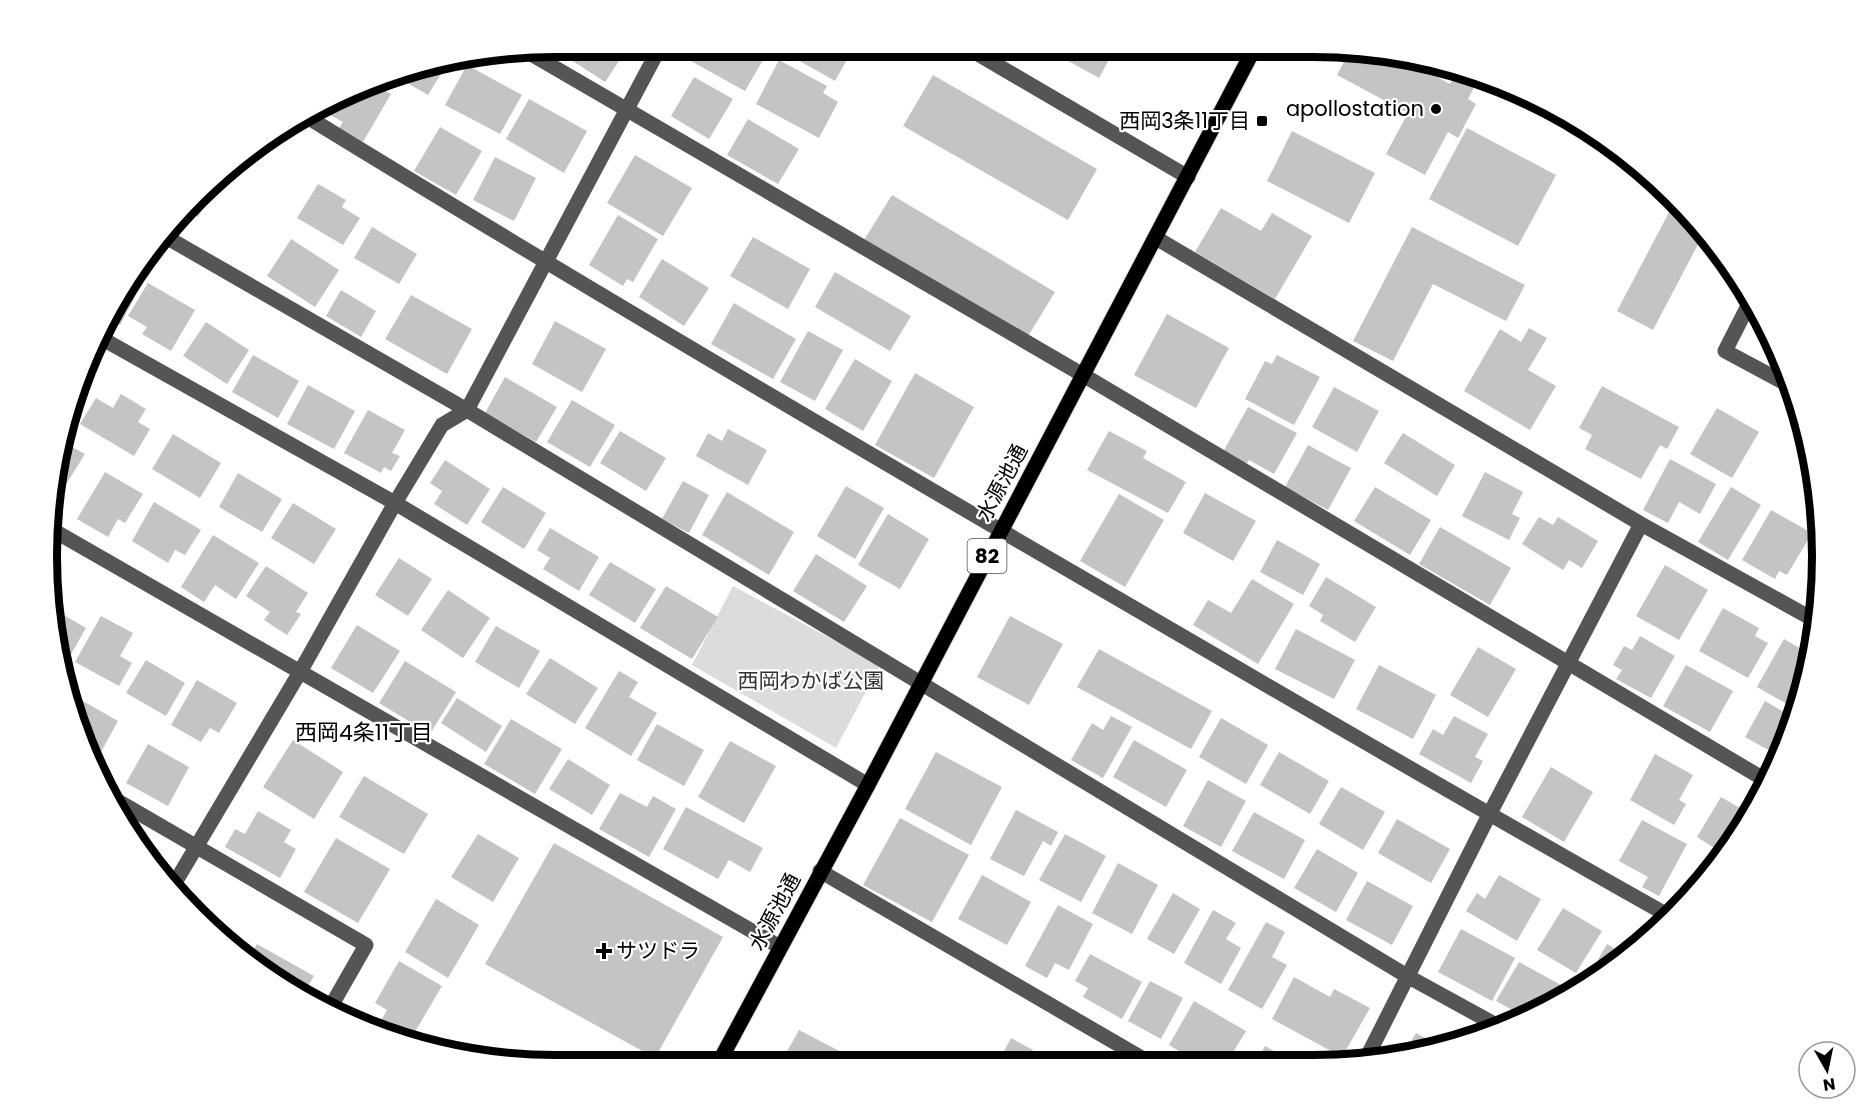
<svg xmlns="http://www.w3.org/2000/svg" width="1869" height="1112" viewBox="0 0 1869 1112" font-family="Poppins,'Noto Sans JP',sans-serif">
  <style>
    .green { fill: #dcdcdc }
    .building { fill: #c4c4c4 }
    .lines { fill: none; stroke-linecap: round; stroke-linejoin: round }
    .major-casing { stroke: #dbdbdb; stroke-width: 17 }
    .minor { stroke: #555; stroke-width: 15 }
    .major { stroke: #000; stroke-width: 15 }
    .poi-dot { fill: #000; stroke: #fff; stroke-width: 2 }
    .labels { text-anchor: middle; stroke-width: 4.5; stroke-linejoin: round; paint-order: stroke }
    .shield { fill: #fff; stroke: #4c4c4c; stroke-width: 1.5 }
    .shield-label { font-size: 20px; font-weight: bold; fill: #000 }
    .poi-label { font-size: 21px; fill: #000; stroke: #fff; text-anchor: end }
    .street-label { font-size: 21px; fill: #000; stroke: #fff }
    .park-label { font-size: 21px; fill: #333; stroke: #fff }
    .neighbourhood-label { font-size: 22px; fill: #000; stroke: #fff }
    .rim { fill: none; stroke: #000; stroke-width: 8 }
  </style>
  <rect width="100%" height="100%" fill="#fff"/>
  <path class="green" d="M733 586 880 665 836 748 692 665Z"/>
  <path class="building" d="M571 47H621L616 54 621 58 605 82 565 56Z
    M684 47H739L763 60 745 91 680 55Z
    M784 47H854L835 81 782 51Z
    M1043 47H1116L1099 78Z
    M1351 49 1404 59 1450 84 1458 70 1478 80 1468 99 1476 104 1458 138 1448 132 1425 175 1386 154 1408 113 1337 75Z
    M779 60 827 86 823 93 838 102 819 138 756 104Z
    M447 64 428 95 392 74 393 73Z
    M467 65 522 95 500 134 445 105Z
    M933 75 1097 169 1068 220 903 126Z
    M694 77 733 99 709 139 671 116Z
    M373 84 391 94 363 142 339 128 343 122 323 111Z
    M529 99 587 131 564 173 506 139Z
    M748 119 799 149 778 184 727 155Z
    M440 127 482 151 456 195 414 171Z
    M1467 128 1556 175 1518 246 1429 199Z
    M1292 131 1375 173 1349 223 1267 181Z
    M635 155 692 188 663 236 607 203Z
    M495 157 536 178 514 221 473 200Z
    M216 183 198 217 189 212 207 193Z
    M318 184 346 200 342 207 360 218 343 245 297 218Z
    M892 195 1055 292 1027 338 864 240Z
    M1676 199 1704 233 1653 330 1617 311Z
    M1221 208 1261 231 1272 213 1312 236 1275 299 1195 252Z
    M618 215 658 239 633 282 627 279 623 286 589 265Z
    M372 227 417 254 399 284 354 258Z
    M1412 227 1525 285 1506 321 1433 284 1393 361 1353 341Z
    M753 237 810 269 788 309 730 276Z
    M291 239 339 270 315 307 267 276Z
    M662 259 709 288 684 326 639 297Z
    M133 272 145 278 120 325 109 320Z
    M835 272 911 316 890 351 815 307Z
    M148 283 195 310 171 351 142 334 147 327 128 316Z
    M341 290 376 311 361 337 326 316Z
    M411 295 472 329 447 374 385 339Z
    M734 303 796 339 773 379 711 344Z
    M1167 314 1229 348 1196 408 1134 375Z
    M555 321 606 349 582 392 532 364Z
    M206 322 249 350 227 384 183 356Z
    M1529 328 1547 338 1528 370 1556 386 1530 430 1464 391 1500 329 1521 342Z
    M808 331 843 350 815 401 780 382Z
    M1772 339 1780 354 1767 347Z
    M253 355 299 381 278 418 232 392Z
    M1277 355 1320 377 1294 425 1245 399 1265 361 1272 364Z
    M855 359 892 381 863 431 825 409Z
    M915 373 974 407 934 478 875 445Z
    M505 377 557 407 536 442 485 413Z
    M80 379 88 383 70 413 73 393Z
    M308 385 355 411 334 449 287 424Z
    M1602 386 1679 427 1667 449 1660 445 1641 479 1585 449 1592 435 1579 428Z
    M1334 387 1379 411 1357 452 1312 427Z
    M121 394 146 409 138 422 150 429 134 456 80 424 96 398 113 408Z
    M572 400 615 425 590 467 547 442Z
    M1248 407 1297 433 1274 474 1249 460 1246 465 1223 452Z
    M1717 408 1759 432 1732 478 1690 454Z
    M368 410 405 430 392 453 400 456 391 471 384 467 381 473 344 453Z
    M728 429 767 450 748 485 696 456 708 433 722 441Z
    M620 431 666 458 646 491 600 463Z
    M1109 431 1147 451 1143 458 1186 482 1168 513 1087 470Z
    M1403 433 1455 465 1437 496 1384 463Z
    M173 434 221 463 200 498 152 469Z
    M65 443 85 454 62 491 58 488Z
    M1308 445 1351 468 1328 510 1285 487Z
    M1670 459 1716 484 1700 514 1679 502 1668 523 1643 510Z
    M445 460 490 489 467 525 434 504 442 491 430 483Z
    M105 472 143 494 125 523 118 519 108 537 77 519Z
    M1485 472 1523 492 1512 514 1520 518 1509 540 1462 516Z
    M238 473 282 499 262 532 219 507Z
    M683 481 709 495 689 533 662 519Z
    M846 486 884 508 855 559 817 536Z
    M503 487 546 513 524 549 481 522Z
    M1375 487 1431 520 1410 555 1354 521Z
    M1731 487 1761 505 1728 560 1698 542Z
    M727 492 794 532 769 575 702 535Z
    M1205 493 1256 521 1233 561 1183 533Z
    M1119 494 1164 520 1125 587 1080 561Z
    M154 502 201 530 185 555 175 550 168 563 132 541Z
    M293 503 336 529 314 564 271 538Z
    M1771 510 1812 533 1787 575 1779 571 1775 579 1742 560Z
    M888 514 929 539 900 589 858 565Z
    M1539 517 1553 525 1558 517 1598 541 1582 568 1569 560 1563 570 1522 544Z
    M1440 527 1511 568 1490 605 1419 564Z
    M550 528 599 557 579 591 543 569 550 558 537 550Z
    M213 535 259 563 236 599 215 585 204 602 181 587Z
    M1277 540 1320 564 1303 595 1260 572Z
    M816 554 867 586 844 622 793 591Z
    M399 558 432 579 408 616 375 595Z
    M610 562 656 589 635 623 589 595Z
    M1665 565 1708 590 1679 640 1636 616Z
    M266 566 308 593 296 612 301 614 287 635 264 620 270 612 246 596Z
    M1326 577 1376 607 1355 642 1320 621 1323 615 1309 606Z
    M1252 579 1294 604 1258 664 1193 625 1208 600 1231 613Z
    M666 586 718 617 692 659 640 628Z
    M448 590 490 618 463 658 421 630Z
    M1723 608 1759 628 1755 636 1768 643 1748 678 1699 651Z
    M55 610 86 628 67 661 64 659Z
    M101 616 133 633 120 656 132 663 119 686 75 662Z
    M1010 616 1063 644 1029 705 977 677Z
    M357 625 400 651 373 693 331 668Z
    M496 626 540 651 519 688 475 662Z
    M1296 629 1355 660 1334 699 1275 669Z
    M1640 636 1675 656 1651 698 1616 679 1622 670 1613 665 1624 646 1632 650Z
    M1784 639 1813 656 1803 687 1792 707 1757 687Z
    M1478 647 1516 669 1488 717 1450 695Z
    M1099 649 1212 711 1191 749 1077 687Z
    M550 658 598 688 575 724 526 694Z
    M146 660 185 683 166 716 126 693Z
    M405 661 456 692 430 734 379 703Z
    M1379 665 1436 695 1413 739 1356 709Z
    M1686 665 1733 691 1710 732 1663 706Z
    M619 671 638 682 629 697 657 713 631 756 585 728Z
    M197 680 237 703 219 733 210 728 201 742 171 725Z
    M457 698 502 726 486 752 441 723Z
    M81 700 118 721 96 761 74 720 73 715Z
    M1765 701 1794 718 1781 757 1745 737Z
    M1111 716 1132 727 1103 778 1071 760 1092 723 1103 730Z
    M1454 716 1488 734 1475 757 1483 761 1471 783 1419 754 1433 729 1443 735Z
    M1221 718 1268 745 1246 784 1199 757Z
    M511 719 562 749 535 794 484 764Z
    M657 724 704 750 684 786 637 760Z
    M293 740 343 772 314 819 263 787Z
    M1134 740 1187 770 1166 807 1113 777Z
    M730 741 776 766 744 823 698 797Z
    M148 744 189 767 168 806 126 783Z
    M936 752 1002 787 971 845 905 809Z
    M1279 752 1329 781 1310 814 1260 785Z
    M1655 754 1693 775 1679 800 1686 804 1674 825 1630 800Z
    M568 759 610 785 592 815 549 789Z
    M1551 767 1593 792 1564 842 1522 817Z
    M364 776 428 814 404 854 339 817Z
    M1208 780 1246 801 1221 847 1183 826Z
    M1341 787 1385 812 1363 850 1319 824Z
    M620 793 647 807 653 796 676 809 649 857 599 829Z
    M1721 797 1750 814 1736 839 1724 854 1697 837Z
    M686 807 763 848 750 872 729 860 718 879 663 849Z
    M1016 810 1058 832 1051 846 1043 841 1024 876 990 859Z
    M258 811 291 830 284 842 296 849 280 878 225 847 235 829 245 834Z
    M1254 812 1305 840 1284 879 1232 851Z
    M900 818 969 855 932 922 863 885Z
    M1397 819 1450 849 1431 883 1378 853Z
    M1642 820 1687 844 1659 896 1642 887 1648 877 1619 861Z
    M478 834 519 858 493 902 451 877Z
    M1065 834 1106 856 1081 902 1039 880Z
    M336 838 390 869 358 923 304 892Z
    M554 843 723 937 655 1058 485 964Z
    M1317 849 1358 873 1336 912 1294 888Z
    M1713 858 1717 861 1702 878H1701Z
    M1118 863 1158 885 1132 934 1092 913Z
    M982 875 1031 902 1007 945 958 919Z
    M1499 875 1541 899 1517 941 1466 911 1477 893 1485 899Z
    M1367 881 1413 906 1392 945 1346 920Z
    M1173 893 1200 909 1174 954 1147 939Z
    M436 899 479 925 448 978 405 952Z
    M1058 905 1093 924 1069 970 1055 963 1047 978 1025 966Z
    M1563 908 1602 931 1576 973 1537 950Z
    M1213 910 1236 923 1226 939 1241 948 1221 984 1184 963Z
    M1266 922 1285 932 1272 957 1287 965 1262 1009 1228 990Z
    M1461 929 1515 958 1492 1001 1438 972Z
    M226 934 243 945 240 949 225 935Z
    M257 944 314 976 303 994 273 979 249 958Z
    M1607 944 1626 955 1591 981 1587 978Z
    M1090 954 1142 982 1122 1019 1083 997 1088 988 1075 981Z
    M399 961 442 986 409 1042 379 1024 387 1010 375 1003Z
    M1519 962 1574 992 1573 994 1523 1016 1496 1001Z
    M1294 977 1330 997 1334 989 1370 1008 1342 1057 1272 1019Z
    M1150 981 1183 998 1161 1039 1128 1021Z
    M1194 1001 1246 1031 1226 1064H1207L1199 1060 1196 1064H1187L1175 1057 1179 1051 1169 1045Z
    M799 1030 845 1054 840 1064H780Z
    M1416 1033 1444 1048 1403 1055Z
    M1011 1038 1033 1050 1026 1064H997Z
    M1265 1046 1297 1064H1255Z"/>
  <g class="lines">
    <g class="major-casing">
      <path id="major" d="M718 1064 868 785 1255 47"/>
    </g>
    <path class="minor" d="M966 47 1188 177
      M526 51 1083 375 1767 781
      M309 118C563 274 821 426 1079 576 1275 690 1471 805 1669 916
      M166 237 467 410 1407 976 1498 1026
      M1156 238 1641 524 1816 621
      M1751 300 1725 351 1792 387
      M101 338 395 503 868 785
      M51 529 780 947
      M116 800 366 945 330 1008
      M820 871 1152 1064
      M173 886 300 672 395 503 442 425 467 410 660 47
      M1365 1061 1489 815 1641 524"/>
    <use href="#major" class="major"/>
  </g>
  <g class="poi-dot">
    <circle cx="1436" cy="109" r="6"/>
    <rect x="1256" y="115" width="12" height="12" rx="3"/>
    <path d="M601 942h6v6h6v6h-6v6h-6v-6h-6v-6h6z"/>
  </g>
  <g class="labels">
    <rect class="shield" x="967.5" y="539" width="39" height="34" rx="4.5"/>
    <g class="shield-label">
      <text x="987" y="563">82</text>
    </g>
    <g class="poi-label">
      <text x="1424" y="116">apollostation</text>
      <text x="1250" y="128">西岡3条11丁目</text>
      <text x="616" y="958" text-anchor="start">サツドラ</text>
    </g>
    <g class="street-label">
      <text transform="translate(1002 483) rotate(-62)" y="7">水源池通</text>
      <text transform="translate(775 912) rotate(-62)" y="7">水源池通</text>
    </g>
    <g class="park-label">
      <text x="811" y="688">西岡わかば公園</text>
    </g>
    <g class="neighbourhood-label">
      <text x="364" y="740">西岡4条11丁目</text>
    </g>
  </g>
  <path d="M0 0H1869V1112H0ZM556 57H1313A499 499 0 0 1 1812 556V556A499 499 0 0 1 1313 1055H556A499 499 0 0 1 57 556V556A499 499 0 0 1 556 57Z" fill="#fff" fill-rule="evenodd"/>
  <path class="rim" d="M556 57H1313A499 499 0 0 1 1812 556V556A499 499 0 0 1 1313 1055H556A499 499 0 0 1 57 556V556A499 499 0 0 1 556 57Z"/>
  <g transform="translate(1827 1070) rotate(171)"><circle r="28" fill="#ffffff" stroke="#999999" stroke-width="1.5"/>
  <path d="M0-4.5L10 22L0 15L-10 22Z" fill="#000000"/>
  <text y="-9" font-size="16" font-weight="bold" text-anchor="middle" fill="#000000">N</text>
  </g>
</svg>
